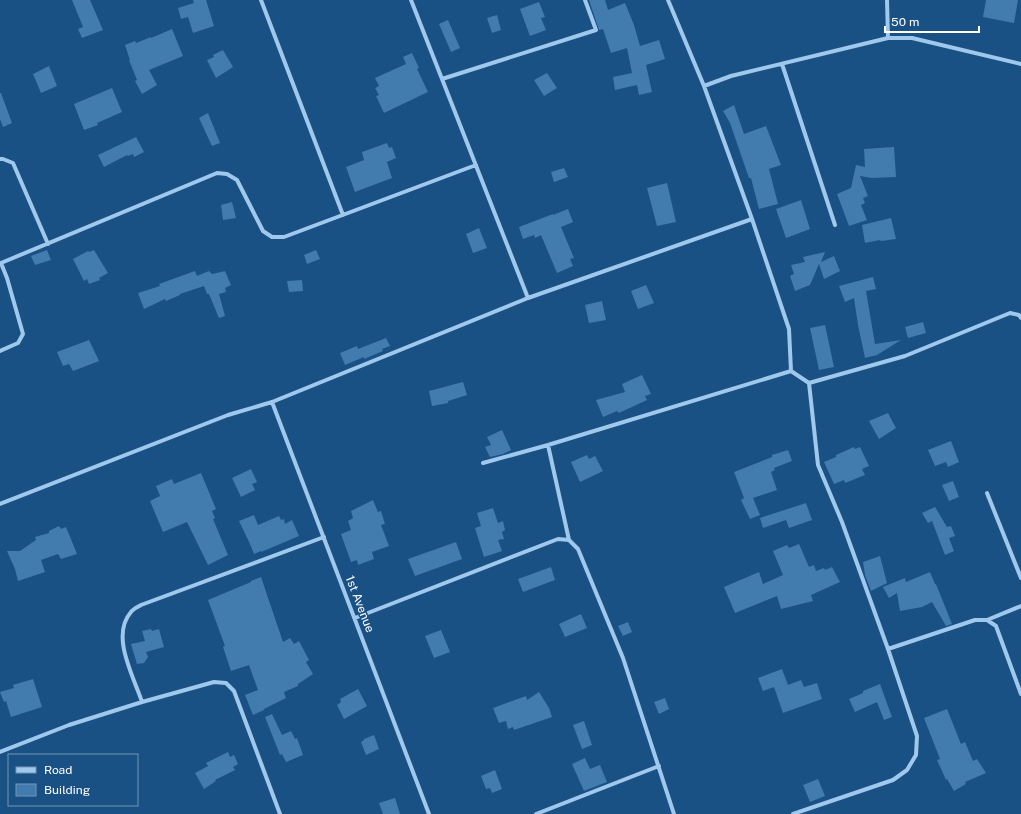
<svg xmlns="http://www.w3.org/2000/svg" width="1021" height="814" viewBox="0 0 1021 814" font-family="'Public Sans',sans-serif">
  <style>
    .building { fill: #427bae }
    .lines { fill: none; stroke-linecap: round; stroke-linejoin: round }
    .minor { stroke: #a0c8ec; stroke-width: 4 }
    .labels { text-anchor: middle; stroke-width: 3; stroke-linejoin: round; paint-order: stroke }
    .street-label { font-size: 12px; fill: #fff; stroke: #195185 }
  </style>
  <rect width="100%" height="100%" fill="#195185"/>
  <path class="building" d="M72 0H90L103 30 82 38 78 29 83 27Z
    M193 0H206L214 26 193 33 188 17 181 19 178 8 194 3Z
    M589 0H605L608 10 625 3 634 25 640 46 659 40 665 59 646 65 652 92 639 95 637 85 615 90 613 77 632 73 627 48 611 53 603 29 599 30Z
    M986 0H1018L1014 23 983 17Z
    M539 2 545 17 541 18 546 30 530 36 520 9Z
    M497 15 501 30 492 33 487 18Z
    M448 20 460 48 451 52 439 24Z
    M172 29 183 56 149 70 157 85 142 94 135 81 137 80 129 60H130L125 45 135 41 136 43 151 37V38Z
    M223 50 233 67 216 78 207 60 214 57 213 55Z
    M412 53 419 68 417 69 428 92 384 113 376 96 379 95 375 88 379 86 375 78 406 64 403 57Z
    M49 66 57 86 41 93 33 74Z
    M547 73 557 88 544 96 534 80Z
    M112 88 122 112 97 123 98 125 84 130 74 104Z
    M0 93H1L12 123 3 127 0 119Z
    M734 105 744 134 766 126 781 165 769 169 778 204 759 209 751 178H749L730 123 723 111Z
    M208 113 220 143 212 146 199 118Z
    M136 137 144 152 134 157 133 154 128 156 127 155 104 167 98 155Z
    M387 143 389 148 392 147 396 158 387 162 392 178 355 192 346 167 364 160 362 152Z
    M894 147 896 177 872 178 860 176 868 196 863 198 865 203 861 205 867 220 849 226 837 194 851 188 856 165 865 167 864 149Z
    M564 168 568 177 554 182 551 172Z
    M667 183 676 222 657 226 647 188Z
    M801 200 810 229 786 238 776 209Z
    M232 202 236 218 223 220 221 205Z
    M568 209 573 222 561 227 574 258 570 259 573 266 557 273 541 235 535 238 534 235 523 239 519 227 553 214V215Z
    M891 218 896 239 881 241 880 240 865 243 862 225Z
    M479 228 487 248 473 253 466 234Z
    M47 250 51 260 35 265 31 256Z
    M94 250 108 273 99 278 100 280 89 284 87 279 84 281 73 259 88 251 89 252Z
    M316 250 320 259 307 264 304 255Z
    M825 252 821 262 834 256 840 271 824 279 819 264 810 285 795 291 790 276 794 274 791 265 805 262 803 257Z
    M195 271 197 276 209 271 212 274 225 271 231 285 225 288 226 292 219 294 225 316 219 318 209 294H207L204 286 180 294V295L166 301 165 299 144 309 138 293 160 286 159 284Z
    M873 277 876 289 866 291 875 344 901 340 877 355 865 358 858 325 854 298 845 302 839 286Z
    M302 280 303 291 289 292 287 281Z
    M646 285 654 303 638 309 631 291Z
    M602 301 606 320 589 323 585 305Z
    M923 322 926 333 908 338 905 327Z
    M825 325 834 367 819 370 810 328Z
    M386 338 390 346 382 349 383 351 364 359V357L345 365 340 353 357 346 358 349Z
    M89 340 99 361 73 371 69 364 63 366 57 352Z
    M642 375 651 394 645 396 647 400 619 413 617 411 603 417 596 400 625 392 622 384Z
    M463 382 467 395 448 401V403L432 406 429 391Z
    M888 413 896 428 879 439 869 421Z
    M502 430 511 450 503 454 490 457 485 447 491 445 487 437Z
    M951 441 959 462 948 467 946 462 935 466 928 450Z
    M854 447 855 449 860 447 869 466 862 469 865 475 845 483 844 480 834 484 824 462 836 457V455Z
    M788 450 792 461 774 468 775 470 771 472 777 490 753 498 760 515 750 519 741 500 744 498 734 472 772 457V455Z
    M587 455 589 459 595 456 603 471 580 482 571 462Z
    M251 469 257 482 252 484 255 490 241 497 232 478Z
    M201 473 216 509 212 511 215 518 213 519 228 555 208 565 187 522 163 532 150 501 160 496 156 486 172 479 174 484Z
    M953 481 959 497 949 501 942 485Z
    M373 500 378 512 381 511 385 524 381 525 389 546 372 552 374 559 358 565 357 560 351 562 341 534 351 530 348 521 353 518 351 511Z
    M806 503 812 520 789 528 786 520 763 528 760 518Z
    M935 507 947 527 951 526 955 536 949 538 954 551 945 555 932 521 928 523 922 513Z
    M493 508 498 523 503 521 505 530 502 532 504 539 498 540 502 551 484 557 475 528 481 526 477 513Z
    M254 515 258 525 279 516 281 520 284 519 285 524 292 520 299 536 261 552V551L254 554 250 544 239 521Z
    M59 526 61 529 66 527 77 554 61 559 58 554 41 560 45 572 18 581 15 569 7 551H20L36 540 35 537 49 533V531Z
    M456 542 462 559 415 576 408 559Z
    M799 544 809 567 814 565 816 571 824 568 825 570 832 567 840 582 811 595 813 601 781 609 777 596 735 613 724 587 759 572 763 584 783 575 773 551 787 545 789 548Z
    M880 556 887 583 871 591 865 575 863 562Z
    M551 567 555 580 523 592 518 579Z
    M930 572 935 584H936L952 624 946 626 932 602 922 607 900 611 897 593 889 598 883 587 905 578 906 582Z
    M261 577 283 642 290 638 294 644 299 641 309 660 306 662 313 674 298 684V686L284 692 286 698 264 709V710L253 715 245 695 258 690 249 665 231 671 223 647 225 646 208 600 251 582V581Z
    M581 614 587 628 565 637 559 624Z
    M628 622 632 632 623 636 618 626Z
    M151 629 152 631 159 629 164 647 146 652 148 657 144 663 137 664 131 644 145 641 142 631Z
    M441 630 450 652 434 658 425 636Z
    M782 669 788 685 801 680 804 687 817 683 822 699 783 713 774 687 763 691 758 678Z
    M33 679 42 707 11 717 6 701 4 702 0 692 14 688 13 685Z
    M880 684 892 717 884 720 877 702 855 712 849 699 863 693V691Z
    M358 689 367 706 344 719 337 705 341 702 340 699Z
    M539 692 549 708 552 717 514 730 513 727 508 729 506 721 499 723 493 708 526 696 527 700Z
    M665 698 669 709 659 714 654 702Z
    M947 709 961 744 965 742 973 761 977 759 986 773 965 782 966 784 954 791 947 779 946 780 937 760 940 759 924 718Z
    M272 714 282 735 291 731 295 739 297 738 303 755 286 762 282 754 280 755 265 717Z
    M584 721 592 745 582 749 573 725Z
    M374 735 379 749 366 755 361 742 364 740V739Z
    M228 752 230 757 234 755 238 764 233 767 235 770 215 780 216 781 204 789 195 773 208 766 206 763Z
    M585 758 590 769 600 765 607 782 584 791 572 764Z
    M495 770 502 789 492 793 490 788 486 789 481 776Z
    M818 779 825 796 810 802 803 785Z
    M395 798 400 814H383L379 803Z"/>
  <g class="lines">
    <path class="minor" d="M261 0 343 215
      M411 0 528 298
      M668 0 704 86
      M887 0 888 38
      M782 64 835 225
      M442 79 596 30 585 0
      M0 159H3L13 163 48 244
      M752 219 789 329 791 371 809 383 818 465 842 522 888 649 917 736 916 755 907 770 893 780 793 814
      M0 351 18 343 23 334 7 278 1 263 217 173 227 174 237 180 263 231 272 237H284L476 165
      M809 383 905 356 1010 313 1019 315 1021 318
      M272 402 429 814
      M548 445 569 540
      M483 463 548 445 791 371
      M987 493 1021 578
      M0 504 228 415 272 402 528 298 752 219 704 86 731 76 888 38H912L1021 64
      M355 618 558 539 569 540 578 549 623 658 674 814
      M987 620 1021 606
      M888 649 975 620H987L996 626 1021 694
      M0 752 69 725 142 702
      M280 814 234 691 226 683 214 682 142 702C134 677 110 636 131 612 133 609 138 607 141 605L324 537
      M536 814 659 766"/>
  </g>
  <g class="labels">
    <g class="street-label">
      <text transform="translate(360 604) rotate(69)" y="4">1st Avenue</text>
    </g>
  </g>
  <rect x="8" y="754" width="130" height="52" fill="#195185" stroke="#7597b6"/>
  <rect x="16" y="767" width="20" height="6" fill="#a0c8ec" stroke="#7597b6"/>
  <text x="44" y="774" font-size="12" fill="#ffffff">Road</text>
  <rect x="16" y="784" width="20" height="12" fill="#427bae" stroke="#7597b6"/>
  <text x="44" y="794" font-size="12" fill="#ffffff">Building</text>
  <path d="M885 26v6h94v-6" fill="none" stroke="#ffffff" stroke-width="2"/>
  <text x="891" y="26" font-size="12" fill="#ffffff" stroke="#195185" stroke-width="3" paint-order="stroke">50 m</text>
</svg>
